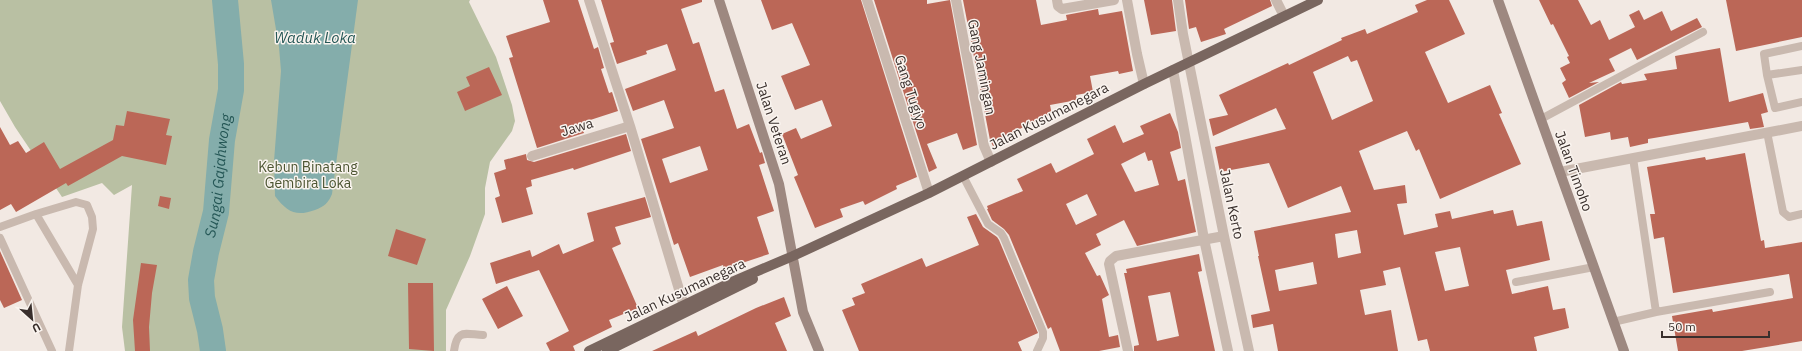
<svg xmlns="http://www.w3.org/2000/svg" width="1802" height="351" viewBox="0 0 1802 351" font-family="'IBM Plex Sans',sans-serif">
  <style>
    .green { fill: #b9c0a3 }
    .water { fill: #84adab }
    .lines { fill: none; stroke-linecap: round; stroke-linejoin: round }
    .river { stroke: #84adab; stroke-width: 26 }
    .building { fill: #bb6757; fill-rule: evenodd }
    .lane { stroke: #c9b9af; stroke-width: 8 }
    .street { stroke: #c9b9af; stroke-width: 10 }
    .secondary { stroke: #9d8880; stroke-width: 10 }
    .primary { stroke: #79665f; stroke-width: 10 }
    .labels { text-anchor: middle; stroke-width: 3; stroke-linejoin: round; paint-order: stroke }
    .street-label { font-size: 14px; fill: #392f2c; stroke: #faf4ef }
    .park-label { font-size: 14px; fill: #4c5532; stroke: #faf4ef }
    .water-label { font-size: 15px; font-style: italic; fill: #255756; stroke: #faf4ef }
  </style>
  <rect width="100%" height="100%" fill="#f2e9e3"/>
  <path class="green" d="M0 0H470L469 2 496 57 512 105 515 121 512 131 490 162 485 188V214L470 256 446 310V351H125L122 327 132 185 114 195 102 183 62 197 15 127 0 101Z"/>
  <path class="water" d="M271 0H358L332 194C329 202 324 207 315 210 296 217 287 212 275 196L274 161 281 71 279 47Z"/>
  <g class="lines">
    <path class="river" id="s1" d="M213 351 210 330 202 298 201 280 206 252 216 212 222 140 231 90V64L225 0"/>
  </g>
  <path class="building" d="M543 0H578L594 49 598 47 604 68 601 69 609 93 612 92 618 111 581 123 584 133 537 148 509 58 513 57 506 36 550 22Z
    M601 0H702V2L681 9 693 44 699 42 715 92 724 89 737 129 749 124 760 153 762 152 765 163 759 165 774 211 757 217 769 254 724 269 723 265 690 277 678 243 674 245 641 139 674 128 664 100 633 111 625 89 676 70 667 44 646 51 647 54 617 64 610 43 614 42ZM700 146 708 170 670 183 662 159Z
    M761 0H861L917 177 896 186 897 189 865 205 863 201 840 209 843 217 815 228 794 177 798 175 782 134 796 128 801 139 832 126 822 100 795 110 781 76 810 65 792 23 772 30Z
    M874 0H927V4L950 0 977 145 963 150 957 133 927 144 937 168 929 172Z
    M963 0H1036L1041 25 1067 20 1066 15 1098 9 1099 15 1122 11 1133 71 1119 74 1118 71 1090 76 1093 92 1076 95 1077 100 1050 105 1052 115 1046 116 1005 136 1006 139 993 146 990 140Z
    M1144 0H1172L1176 31 1151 35Z
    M1185 0H1270L1272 6 1224 29 1226 34 1201 42 1196 27 1189 29Z
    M1427 0H1449L1465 34 1425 52 1448 103 1490 85 1502 113 1499 114 1521 164 1440 199 1419 149 1416 151 1407 131 1359 151 1374 190 1405 185 1407 203 1397 204 1404 235 1438 227 1435 214 1450 211 1452 219 1493 210 1494 214 1513 210 1517 226 1542 221 1550 260 1506 270 1512 294 1548 286 1553 310 1565 308 1569 328 1534 337 1537 351H1430L1427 339 1418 341 1400 267 1383 271 1386 285 1360 290 1365 315 1391 310 1398 351H1278L1273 324 1253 328 1251 315 1270 311 1258 256H1259L1254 231 1351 212 1341 186 1288 208 1269 163 1220 172 1215 147 1286 129 1276 108 1213 136 1209 119 1228 115 1219 95 1288 63 1289 65 1342 40 1341 38 1365 29 1367 34 1418 12 1415 5ZM1348 56 1351 62 1357 60 1373 101 1332 120 1313 72ZM1357 230 1361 253 1338 258 1335 234ZM1460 247 1469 286 1445 291 1435 252ZM1313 262 1317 284 1279 291 1275 270Z
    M1539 0H1578L1591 25 1600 20 1609 40 1635 27 1629 15 1639 10 1644 20 1662 11 1671 31 1697 18 1702 27 1637 60 1631 48 1609 59 1615 71 1589 83 1599 82 1569 98 1562 83 1566 80 1560 68 1570 63 1567 57 1569 56 1553 24 1551 25Z
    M1726 0H1802V37L1736 51Z
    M1720 48 1729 102 1763 93 1768 112 1761 114 1764 127 1750 129 1748 122 1648 139V143L1630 147 1628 137 1611 140 1610 132 1585 137 1579 105 1621 82 1622 84 1647 80 1644 74 1677 69 1675 56Z
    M489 67 502 95 465 111 457 92 470 86 466 77Z
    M127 111 170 119 166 135 172 136 166 165 122 156 68 186 66 183 16 212 11 204 0 210V127L10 145 18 141 26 153 44 142 60 169 113 140 116 125 124 126Z
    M1170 113 1178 132 1181 148 1170 152 1178 181 1185 179 1196 232 1137 246 1124 220 1096 234 1101 245 1085 253 1097 276 1100 275 1109 295 1102 299 1109 337 1118 335 1120 347 1099 351H1060L1051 327 1048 329 1009 235 1004 229 992 220 987 209H988L987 206 1023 191 1017 179 1051 163 1056 173 1094 154 1087 139 1115 125 1123 143 1144 134 1140 126ZM1145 152 1148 161 1152 160 1159 185 1135 192 1121 164ZM1087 194 1097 215 1076 225 1066 204Z
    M626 134 631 151 574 170 573 168 531 180 532 186 526 188 533 214 502 223 495 198 500 196 494 173 506 169 504 160 526 154 527 160 534 162Z
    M1745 153 1761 241 1764 240 1765 248 1802 242V341L1742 351H1678L1672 316 1712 309 1713 312 1793 298 1789 274 1673 293 1664 237 1654 239 1650 214H1655L1647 167 1705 157 1706 160Z
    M160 196 171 198 169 209 158 206Z
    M645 197 651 217 615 227 621 244 612 248 638 308 609 320 612 327 573 346 575 351H550L546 343 569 331 539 270 496 284 490 263 530 250 532 257 559 244 563 254 594 241 587 213Z
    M976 214 983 227 997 237 999 240 1038 333 1018 342 1022 351H859L842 310 855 305 852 298 865 293 861 284 922 258 926 267 979 245 967 217Z
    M396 229 426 239 417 265 388 256Z
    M0 251 22 300 4 308 0 300Z
    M1199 254 1202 271 1198 272 1215 351H1134V346L1139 345 1124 273H1127L1126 269ZM1170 292 1179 336 1157 341 1148 296Z
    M141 263 157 265 152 293 149 327 150 351H135L133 320Z
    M408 283H433L434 351 409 349Z
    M507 286 523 316 498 329 482 299Z
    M784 297 791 316 775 323 787 351H652L696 331 698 336 756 308Z"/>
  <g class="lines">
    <path class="lane" d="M1802 70 1767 75 1775 108 1802 102
      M1767 75 1764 54 1802 46
      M1541 119 1703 32
      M1767 132 1783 212 1789 217 1802 214
      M1633 158 1656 312 1770 292
      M963 176 988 224 1001 233 1004 238 1043 332V338L1037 351
      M0 227 36 214
      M0 238 52 351
      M1516 282 1594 267
      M1613 322 1656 312
      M69 351 78 285 93 229 92 217 87 205 76 202 36 214 78 285
      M454 351C457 329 464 334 483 335"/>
    <path class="street" d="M589 0 630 126 684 306
      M867 0 929 193
      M956 0 984 146 991 162
      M1057 0 1058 6 1062 9 1114 0
      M1127 0 1137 54 1144 84
      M1178 0 1183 34 1224 236 1249 351
      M1276 0 1284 16
      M1173 70 1204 239 1228 351
      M532 156 630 126
      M1560 172 1802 126
      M1128 351 1109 264 1110 261 1116 256 1224 236"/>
    <path class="secondary" d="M719 0 779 184 803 312 819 351
      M1498 0 1624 351"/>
    <path class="primary" d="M589 351 734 281 793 256 929 193 1144 84 1318 0
      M607 351 753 279"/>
  </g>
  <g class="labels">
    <g class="street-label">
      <text transform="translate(982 67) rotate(79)" y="5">Gang Jamingan</text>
      <text transform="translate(911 92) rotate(72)" y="5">Gang Tugiyo</text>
      <text transform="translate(1049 116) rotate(-27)" y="5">Jalan Kusumanegara</text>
      <text transform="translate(774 123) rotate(72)" y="5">Jalan Veteran</text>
      <text transform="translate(577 127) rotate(-17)" y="5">Jawa</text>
      <text transform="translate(1574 171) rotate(70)" y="5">Jalan Timoho</text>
      <text transform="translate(1232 204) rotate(78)" y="5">Jalan Kerto</text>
      <text transform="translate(685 290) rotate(-25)" y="5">Jalan Kusumanegara</text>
    </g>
    <g class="park-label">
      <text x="308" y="172">Kebun Binatang<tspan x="308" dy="16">Gembira Loka</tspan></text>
    </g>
    <g class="water-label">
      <text x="315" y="43">Waduk Loka</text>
      <text dy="5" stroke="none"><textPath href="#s1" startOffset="178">Sungai Gajahwong</textPath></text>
    </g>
  </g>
  <g transform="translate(32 319) rotate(153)" stroke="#faf4ef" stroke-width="3" paint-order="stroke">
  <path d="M0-3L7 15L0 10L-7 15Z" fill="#392f2c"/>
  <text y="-6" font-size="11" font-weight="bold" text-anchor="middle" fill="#392f2c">U</text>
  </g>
  <path d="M1662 331v6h107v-6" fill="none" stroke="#392f2c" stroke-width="2"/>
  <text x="1668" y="331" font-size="12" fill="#392f2c" stroke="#faf4ef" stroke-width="3" paint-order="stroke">50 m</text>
</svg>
